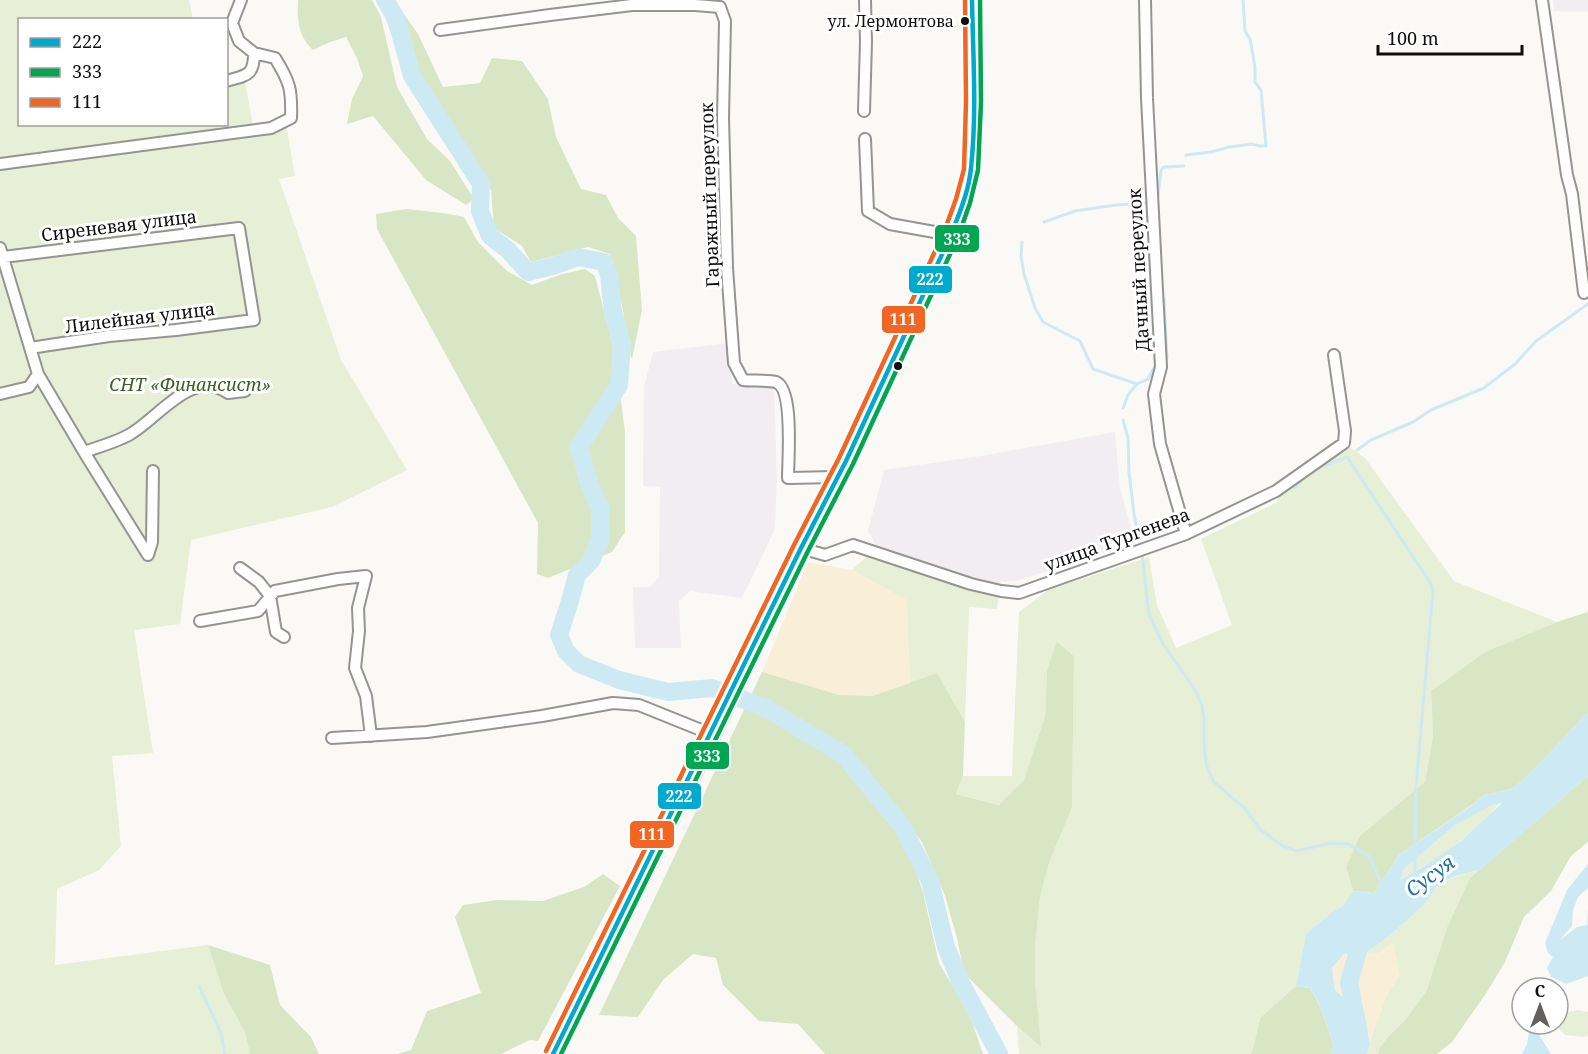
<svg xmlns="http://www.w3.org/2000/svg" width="1588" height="1054" viewBox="0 0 1588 1054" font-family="'Noto Serif',serif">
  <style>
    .industrial { fill: #f2edf1 }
    .green { fill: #e7efd6 }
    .forest { fill: #d9e6c5 }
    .sand { fill: #f9efd8 }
    .water { fill: #cdeaf4; fill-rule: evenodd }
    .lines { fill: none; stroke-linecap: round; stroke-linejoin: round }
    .stream { stroke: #cdeaf4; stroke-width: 3 }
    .river { stroke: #cdeaf4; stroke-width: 18 }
    .street-casing { stroke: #959493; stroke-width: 14 }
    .highway-casing { stroke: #838280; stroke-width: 22 }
    .street { stroke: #fefefe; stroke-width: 10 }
    .highway { stroke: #e8ded8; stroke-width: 20 }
    .bus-1-casing { stroke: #fff; stroke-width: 9 }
    .bus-2-casing { stroke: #fff; stroke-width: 9 }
    .bus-3-casing { stroke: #fff; stroke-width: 9 }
    .bus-1 { stroke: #00a9ce; stroke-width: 4.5 }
    .bus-2 { stroke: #00a651; stroke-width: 4.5 }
    .bus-3 { stroke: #f26522; stroke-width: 4.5 }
    .bus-dot { fill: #0f0f0f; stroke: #fff; stroke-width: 2 }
    .labels { text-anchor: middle; stroke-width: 6; stroke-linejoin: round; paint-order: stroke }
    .bus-label { font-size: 16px; fill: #0f0f0f; stroke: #fff; text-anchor: end }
    .street-label { font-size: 18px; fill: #0f0f0f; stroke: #fff }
    .park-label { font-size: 18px; font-style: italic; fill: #376323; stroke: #fff }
    .water-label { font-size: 20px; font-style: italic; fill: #1f719a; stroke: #fff }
    .line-badge { stroke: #fff; stroke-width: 2 }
    .badge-label { font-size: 16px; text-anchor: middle; font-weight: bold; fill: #fff }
  </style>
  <rect width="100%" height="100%" fill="#fbf9f5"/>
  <path class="industrial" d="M1553 0H1588V11H1554Z
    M729 343 732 384 774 387 777 477 775 529 742 598 690 591 679 601 681 648H635L633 587H650L659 577 660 487 643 486 644 387 653 352Z
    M1115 432 1120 488 1135 542 1016 581 990 582 877 547 868 531 884 470 981 456Z"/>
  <path class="green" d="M0 0H189L193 19 20 20V124H226L227 85 245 82 253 126 286 123 295 176 279 179 341 360 407 470 332 507 191 540 180 624 134 630 153 753 112 756 121 846 99 870 57 889 55 965 208 945 224 994 245 1032 250 1054H0Z
    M1344 443 1365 458 1454 581 1557 622 1485 652 1431 691 1433 736 1425 782 1346 867 1353 891 1346 905 1332 912 1306 934 1296 986 1260 1018 1253 1049 1250 1054H1019L1017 1026 1040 1046 1035 980V947L1040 897 1050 860 1072 808 1074 656 1058 641 1047 670 1045 716 1024 780 1000 805 956 794 963 776H1012L1019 612 1048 590 1149 557 1157 605 1176 648 1232 625 1201 539 1278 502 1276 491Z
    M877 547 990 582H1000L997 609 969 607 965 722 937 673 910 683 906 600 852 570Z
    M1501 801C1474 835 1437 859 1400 880L1404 869 1455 825 1490 805Z
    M1480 870 1470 878 1427 990 1407 1018 1387 1038 1379 1049 1378 1054H1366L1386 996 1400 974 1378 953 1365 954 1390 935 1422 907 1440 883 1462 874Z
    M1578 1010 1588 1012V1035L1585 1037 1565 1035 1555 1024H1558V1015Z"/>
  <path class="forest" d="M298 0H372L381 17 397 87 427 139 450 161 474 199 466 205 426 180 373 116 347 124 352 99 363 76 357 58 346 37 330 42 313 50C298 36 297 20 298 0Z
    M396 3 418 34 443 87 480 83 492 58 522 61 548 99 556 137 581 189 606 195 618 218 636 236 642 310 632 359 627 346 623 310 610 254 588 247 531 262 522 246 494 228 491 190 473 159 427 116 396 48 383 10Z
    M406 209 443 213 464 217 478 242 507 271 532 285 562 274 585 269 595 276 615 354 625 432V532L612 552 548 578 537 574 538 523 377 229 376 214Z
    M1588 612V712L1544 759 1521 782 1511 789 1485 795 1473 804 1399 855 1374 893 1353 891 1346 867 1360 836 1425 782 1433 736 1431 691 1485 652 1557 622Z
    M1057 641 1074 656 1072 808 1050 860 1040 897 1035 947V980L1041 1047 1017 1026 964 973 957 938 945 896 922 842 893 804 923 892 939 963 970 1016 983 1054H825L798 1024 759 1021 723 985 716 958 693 954 663 980 638 1017 599 1015 762 672 769 671 872 696 937 673 965 722 963 776 956 794 999 805 1024 780 1045 716 1047 670Z
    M1588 776V842L1571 856 1551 891 1524 917 1505 962 1487 992 1452 1042 1437 1054H1378L1379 1049 1387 1038 1407 1018 1427 990 1447 928 1470 878Z
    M603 874 620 886 538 1041 530 1040 501 1054H397L411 1050 427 1011 481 993 455 917 463 905 497 900 543 901 584 887Z
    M208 945 270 965 280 1005 311 1037 319 1054H250L245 1032 224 994Z
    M1296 986 1310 988C1321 1004 1327 1027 1334 1046L1330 1054H1250L1253 1049 1260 1018Z"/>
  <path class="sand" d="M808 562 852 570 907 600 910 683 872 696 839 695 762 672Z
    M1393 942 1400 974 1386 996 1370 1044 1364 1016 1335 990 1332 968 1344 954 1378 953Z"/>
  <path class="water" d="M1588 712V776L1480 870 1458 875 1440 883 1422 907 1390 935 1365 954H1344L1332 968 1335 990 1364 1016 1370 1044 1366 1054H1330L1334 1046C1327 1027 1321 1003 1310 988L1296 986 1306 934 1332 912 1343 906 1353 891 1374 893 1399 855 1471 806 1485 795 1511 789 1521 782 1544 759ZM1505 800 1461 841 1421 868 1400 880 1404 869 1455 825 1494 804Z
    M1588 864V888L1578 897 1573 910 1572 926 1560 940 1577 927 1587 925 1588 909V976L1566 984 1551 977 1547 968 1553 957 1548 953 1545 943 1567 890Z
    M1536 1030 1551 1054H1522L1527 1044 1529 1032Z"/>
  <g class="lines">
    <path class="stream" d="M1186 155 1211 152 1229 147 1252 144 1260 146H1266L1261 90 1255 82V67L1250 39 1245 31 1243 0
      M1158 196 1161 170 1164 167 1184 166
      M1044 222 1075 211 1116 205 1147 203
      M1022 242 1021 256 1024 274 1035 308 1043 322 1080 341 1093 369 1137 384
      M1164 298 1167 358
      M1123 408 1128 395 1137 384 1148 379 1156 364
      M1123 420 1128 438 1129 472 1134 514 1139 540
      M1357 450 1371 440 1413 422 1431 410 1484 388 1515 364 1536 341 1588 304
      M1313 470 1347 457 1431 584 1433 591 1416 787 1415 846
      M1294 488 1305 476
      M1142 554 1149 614 1163 644 1194 688 1202 705 1204 719V748L1207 767 1214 782 1245 809 1261 830 1281 845 1296 851 1331 843 1349 844 1370 857 1382 886
      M1496 803 1510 798
      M1415 873V859
      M199 986 221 1033 225 1054"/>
    <path class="river" d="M385 0 396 18 412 76 481 184 480 211 490 236 508 250 528 272 553 266 578 257 604 262 609 275 613 312 622 344 619 385 579 447 589 483 600 508V539L591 561 577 575 570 601 559 635 566 651 579 664 619 680 668 692 712 688 766 708 844 755 902 826 930 881 946 947 960 981 999 1054
      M1357 1054 1359 1033 1349 982 1364 931"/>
    <g class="street-casing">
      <path id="street" d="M1145 0 1147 98 1161 367 1154 394 1160 444 1186 534
        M1542 0 1567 175 1572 194 1584 293
        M440 30 550 15 632 5H695L720 7 725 21 723 118 727 268 734 363 743 380C751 381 770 380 776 382 794 389 788 460 788 478L837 477
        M226 81C247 75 254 76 254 53
        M864 111 866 42 865 0
        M865 139 868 211 890 224 951 235
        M0 164 271 128 291 118C292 90 290 82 275 58L254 53 239 41 232 23 241 0
        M0 248 38 374 84 452C98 447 120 441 132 433 160 416 193 368 228 393L245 391
        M3 257 239 228 254 320 176 330 109 336 30 348
        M0 394 29 387 38 374
        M84 452 148 555 152 542 153 471
        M801 548 825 555 853 545 971 584 1001 591 1019 593 1186 534 1276 491 1344 443 1345 431 1334 355
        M240 568 259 582 270 596 276 632 284 637
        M200 621 258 611 275 591 338 579 366 576 358 608 359 631 355 668 366 696 371 736
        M332 738 427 732 542 716 613 703 639 705 711 734"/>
    </g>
    <g class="highway-casing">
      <path id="highway" d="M553 1054 711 734 801 548 846 461 951 235 963 201 971 170 974 102 972 0"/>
    </g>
    <use href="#street" class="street"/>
    <use href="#highway" class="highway"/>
    <g class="bus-1-casing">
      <path id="bus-1" d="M553 1054 801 548 846 461 951 235C959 214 969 191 971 168 977 112 973 56 972 0"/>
    </g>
    <g class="bus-2-casing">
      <path id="bus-2" d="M561 1054 808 551 853 464 958 237 970 203 978 170 981 102 980 0"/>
    </g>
    <g class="bus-3-casing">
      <path id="bus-3" d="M546 1051 794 545 839 458 944 232 956 199 964 169 966 102 965 0"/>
    </g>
    <use href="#bus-1" class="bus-1"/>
    <use href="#bus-2" class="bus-2"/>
    <use href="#bus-3" class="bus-3"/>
  </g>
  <g class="bus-dot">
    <circle cx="965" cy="21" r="5"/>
    <circle cx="898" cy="366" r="5"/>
  </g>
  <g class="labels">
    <g class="bus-label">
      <text x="954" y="27">ул. Лермонтова</text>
    </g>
    <g class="street-label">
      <text transform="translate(710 195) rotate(-92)" y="6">Гаражный переулок</text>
      <text transform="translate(119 226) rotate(-7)" y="6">Сиреневая улица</text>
      <text transform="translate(1139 270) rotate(-93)" y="6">Дачный переулок</text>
      <text transform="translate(140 318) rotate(-7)" y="6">Лилейная улица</text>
      <text transform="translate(1117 540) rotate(-20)" y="6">улица Тургенева</text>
    </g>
    <g class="park-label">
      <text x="190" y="391">СНТ «Финансист»</text>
    </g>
    <g class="water-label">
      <text transform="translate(1430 876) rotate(-36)" y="7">Сусуя</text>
    </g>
  </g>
  <g class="line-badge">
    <rect x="934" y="224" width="46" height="29" rx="6" fill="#00a651"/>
    <rect x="908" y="265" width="45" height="29" rx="6" fill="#00a9ce"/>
    <rect x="881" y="305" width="45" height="29" rx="6" fill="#f26522"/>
    <rect x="685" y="741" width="45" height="29" rx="6" fill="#00a651"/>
    <rect x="657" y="782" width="45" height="28" rx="6" fill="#00a9ce"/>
    <rect x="629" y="820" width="46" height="29" rx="6" fill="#f26522"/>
  </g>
  <g class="badge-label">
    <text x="957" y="245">333</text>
    <text x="930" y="285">222</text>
    <text x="903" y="325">111</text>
    <text x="707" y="762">333</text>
    <text x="679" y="802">222</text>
    <text x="652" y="840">111</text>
  </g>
  <rect x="18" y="18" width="210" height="108" fill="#ffffff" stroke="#9f9f9f" stroke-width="1.5"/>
  <rect x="30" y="38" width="30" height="9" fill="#00a9ce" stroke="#9f9f9f" stroke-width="1.5"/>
  <text x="72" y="48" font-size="18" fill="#0f0f0f">222</text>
  <rect x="30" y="68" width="30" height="9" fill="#00a651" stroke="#9f9f9f" stroke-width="1.5"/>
  <text x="72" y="78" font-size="18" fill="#0f0f0f">333</text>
  <rect x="30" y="98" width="30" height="9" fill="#f26522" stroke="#9f9f9f" stroke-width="1.5"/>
  <text x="72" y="108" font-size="18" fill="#0f0f0f">111</text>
  <g transform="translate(1540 1006)"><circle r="28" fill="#ffffff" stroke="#9f9f9f" stroke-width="1.5"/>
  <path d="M0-4.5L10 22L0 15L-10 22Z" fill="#626160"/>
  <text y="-9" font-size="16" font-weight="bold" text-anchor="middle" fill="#0f0f0f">С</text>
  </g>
  <path d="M1378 45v9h144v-9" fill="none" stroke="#0f0f0f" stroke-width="3"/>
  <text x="1387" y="45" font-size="18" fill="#0f0f0f" stroke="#ffffff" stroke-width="4.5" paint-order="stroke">100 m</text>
</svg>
